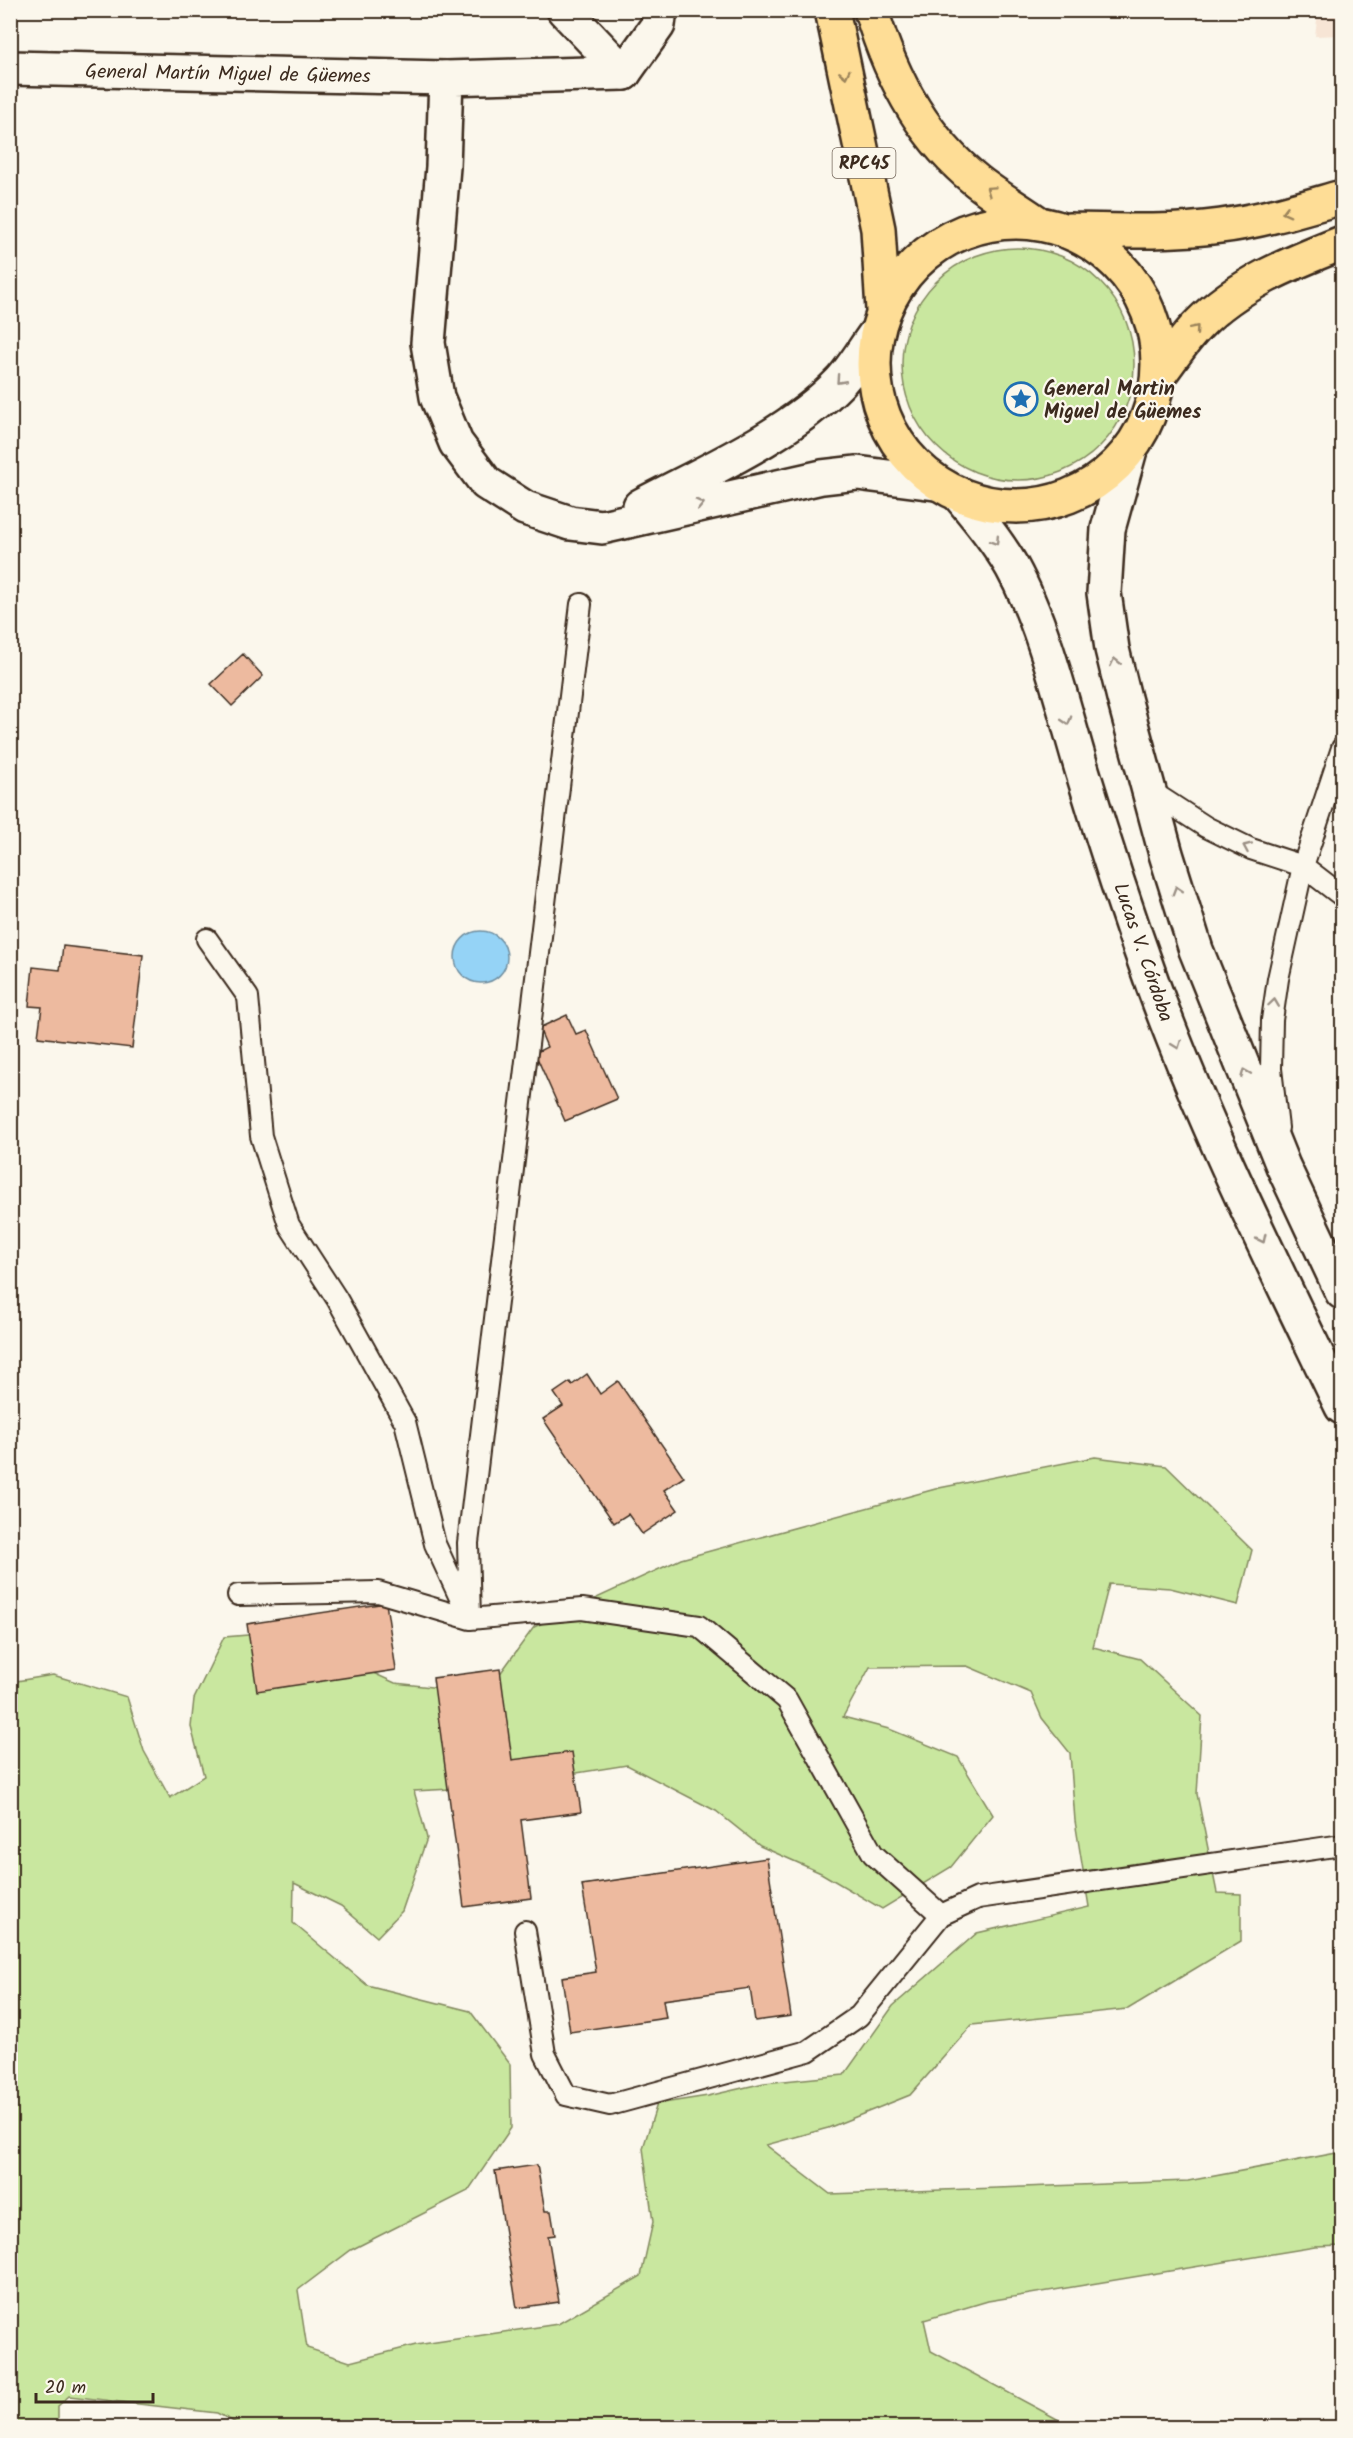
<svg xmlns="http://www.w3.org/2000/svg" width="1353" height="2438" viewBox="0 0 1353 2438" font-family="Kalam,sans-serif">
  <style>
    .built { fill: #f7e5d5 }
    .green { fill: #c9e79f; stroke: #82885e; stroke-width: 1.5; fill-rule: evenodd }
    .water { fill: #95d3f6; stroke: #718fa0; stroke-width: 1.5 }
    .building { fill: #edba9f; stroke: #3b2a1e; stroke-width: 1.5 }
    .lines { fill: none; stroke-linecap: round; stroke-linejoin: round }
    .service-casing { stroke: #3b2a1e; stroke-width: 24 }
    .minor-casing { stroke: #3b2a1e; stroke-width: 38 }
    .tertiary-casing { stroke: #3b2a1e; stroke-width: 38 }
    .secondary-casing { stroke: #3b2a1e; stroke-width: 38 }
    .primary-casing { stroke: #3b2a1e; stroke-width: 38 }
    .service { stroke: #fbf7ec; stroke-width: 20 }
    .minor { stroke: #fbf7ec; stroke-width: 33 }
    .tertiary { stroke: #fbf7ec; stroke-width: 33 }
    .secondary { stroke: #fbf7ec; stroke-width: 33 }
    .primary { stroke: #fedd96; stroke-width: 33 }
    .oneway { stroke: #9c845a }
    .oneway2 { stroke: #9b9085 }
    .labels { text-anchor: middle; stroke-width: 4.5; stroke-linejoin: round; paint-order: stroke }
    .shield { fill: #fbf7ec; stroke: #75685c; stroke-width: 1.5 }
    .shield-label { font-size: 18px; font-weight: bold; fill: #3b2a1e }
    .street-label { font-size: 20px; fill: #3b2a1e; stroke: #fbf7ec }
    .poi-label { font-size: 20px; font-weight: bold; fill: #3b2a1e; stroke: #fbf7ec; text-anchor: start }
  </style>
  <rect width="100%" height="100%" fill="#fbf7ec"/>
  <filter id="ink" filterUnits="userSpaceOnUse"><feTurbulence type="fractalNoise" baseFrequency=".0167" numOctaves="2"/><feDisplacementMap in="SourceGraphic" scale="12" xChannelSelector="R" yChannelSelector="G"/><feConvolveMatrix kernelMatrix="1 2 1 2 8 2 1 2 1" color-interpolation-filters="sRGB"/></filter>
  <g filter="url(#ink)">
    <path class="built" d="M1318 11H1342V35L1315 36Z"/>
    <path class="green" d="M902 364a116 116 0 1 1 232 0a116 116 0 1 1-232 0Z
      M1095 1457 1166 1466 1252 1550 1238 1605 1170 1588 1109 1584 1093 1647 1140 1659 1202 1716 1197 1794 1217 1893 1241 1894V1941L1128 2009 972 2025 910 2095 828 2128 766 2145 830 2194 1188 2181 1342 2152V2246L1315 2247 988 2301 924 2320 931 2351 1072 2427 241 2428 240 2425 217 2413 69 2396 58 2406V2427L11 2428V1682L53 1675 127 1697 144 1751 170 1798 204 1776 191 1727 194 1699 224 1637 284 1632 395 1683 486 1693 534 1627 681 1559 939 1488ZM967 1666 1031 1693 1042 1718 1070 1753 1075 1821 1089 1907 977 1933 893 2006 844 2075 764 2083 708 2096 657 2104 643 2148 653 2222 641 2276 558 2324 416 2345 350 2362 307 2348 298 2290 351 2250 468 2191 511 2128 510 2064 470 2011 367 1985 293 1923 294 1883 341 1906 377 1937 402 1911 427 1838 414 1791 489 1787 627 1765 716 1811 760 1846 821 1873 882 1909 951 1867 993 1815 958 1757 889 1729 843 1717 870 1667Z"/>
    <path class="water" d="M455 957a26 26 0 1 1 52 0a26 26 0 1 1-52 0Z"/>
    <path class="building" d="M243 654 263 676 232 706 211 684Z
      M63 946 143 955 132 1048 38 1037 42 1007 29 1006 33 967 60 970Z
      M567 1015 576 1034 586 1030 617 1099 565 1121 535 1053 547 1047 539 1028Z
      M587 1374 600 1394 618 1381 684 1477 664 1490 678 1510 642 1534 628 1514 614 1523 543 1419 563 1406 554 1393 570 1382 572 1385Z
      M386 1603 396 1670 257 1691 247 1624Z
      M500 1669 512 1760 572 1752 581 1812 521 1820 531 1898 464 1907 433 1678Z
      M767 1858 791 2016 755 2021 750 1988 663 2000 666 2018 570 2032 562 1977 596 1972 582 1885Z
      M537 2165 545 2211H551L555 2235 548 2236 559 2302 517 2308 495 2171Z"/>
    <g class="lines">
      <g class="service-casing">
        <path id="service" d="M1149 790 1206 827 1251 849 1303 866 1342 896
          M207 939 248 997 261 1136 289 1225 337 1299 405 1422 435 1544 466 1611
          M1278 1128 1271 1069 1272 1020 1278 979 1303 866 1342 748
          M238 1595 378 1592 470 1619 582 1609 699 1626 787 1700 873 1854 941 1915
          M470 1619 468 1543 581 604
          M525 1931 545 2054 566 2095 610 2105 808 2051 859 2016 941 1915 978 1898 1342 1845"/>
      </g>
      <g class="minor-casing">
        <path id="minor" d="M564 10 624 73
          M10 68 446 78"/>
      </g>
      <g class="tertiary-casing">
        <path id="tertiary" d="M660 10 658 25 624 73 446 78 443 167 428 343 437 397 456 443 486 483 525 508 570 523 602 527 822 477 857 473 935 483
          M640 506C706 471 788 436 840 382 853 368 864 349 875 334"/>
      </g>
      <g class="secondary-casing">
        <path id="secondary" d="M1130 450 1108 529 1104 593 1112 649 1124 698 1166 854 1196 950 1283 1166 1342 1292
          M959 495C978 518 997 541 1012 567 1044 625 1063 706 1082 770 1104 843 1128 916 1154 988 1207 1132 1276 1269 1342 1407"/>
      </g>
      <g class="primary-casing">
        <path id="primary" d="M832 10 878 229 883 310
          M871 10C890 75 923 138 977 181 996 196 1018 209 1038 223
          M874 364a142 142 0 1 1 284 0a142 142 0 1 1-284 0Z
          M1069 230C1120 231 1171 233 1221 226 1262 221 1303 208 1342 197
          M1159 375C1172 358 1184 339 1199 324 1238 284 1291 263 1342 243"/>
      </g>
      <use href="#service" class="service"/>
      <use href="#minor" class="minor"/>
      <use href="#tertiary" class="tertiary"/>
      <use href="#secondary" class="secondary"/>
      <use href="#primary" class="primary"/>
    </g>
    <defs><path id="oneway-chevron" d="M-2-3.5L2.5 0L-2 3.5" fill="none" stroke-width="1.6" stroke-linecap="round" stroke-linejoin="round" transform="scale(1.5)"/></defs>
    <g class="oneway">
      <use href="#oneway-chevron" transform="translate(845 74) rotate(78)"/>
      <use href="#oneway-chevron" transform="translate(990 190) rotate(-145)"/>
      <use href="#oneway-chevron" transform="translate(1286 212) rotate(165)"/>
      <use href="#oneway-chevron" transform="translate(1195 329) rotate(-49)"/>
    </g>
    <g class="oneway2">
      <use href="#oneway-chevron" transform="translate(840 380) rotate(132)"/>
      <use href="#oneway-chevron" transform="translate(700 504) rotate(-13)"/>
      <use href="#oneway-chevron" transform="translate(995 541) rotate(58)"/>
      <use href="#oneway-chevron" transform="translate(1115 662) rotate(-103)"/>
      <use href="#oneway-chevron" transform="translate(1067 721) rotate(73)"/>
      <use href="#oneway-chevron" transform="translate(1247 847) rotate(-156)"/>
      <use href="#oneway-chevron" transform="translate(1177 890) rotate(-107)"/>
      <use href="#oneway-chevron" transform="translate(1274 1003) rotate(-82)"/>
      <use href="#oneway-chevron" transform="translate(1177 1045) rotate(69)"/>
      <use href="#oneway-chevron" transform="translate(1245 1073) rotate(-113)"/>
      <use href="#oneway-chevron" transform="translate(1262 1239) rotate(64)"/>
    </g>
  </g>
  <defs>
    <g id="sight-ring" transform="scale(1.725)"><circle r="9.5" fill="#fbf7ec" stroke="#1f6fb2" stroke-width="1.5"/><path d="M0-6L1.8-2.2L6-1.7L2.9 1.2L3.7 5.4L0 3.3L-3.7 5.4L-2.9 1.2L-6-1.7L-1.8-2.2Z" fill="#1f6fb2"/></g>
  </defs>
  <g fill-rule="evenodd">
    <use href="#sight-ring" x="1021" y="399"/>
  </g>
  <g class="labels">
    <rect class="shield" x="832.5" y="148" width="63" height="30" rx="4.5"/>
    <g class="shield-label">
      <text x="864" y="169">RPC45</text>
    </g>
    <g class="street-label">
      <text transform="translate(228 73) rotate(1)" y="7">General Martín Miguel de Güemes</text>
      <text transform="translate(1144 952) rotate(71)" y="7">Lucas V. Córdoba</text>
    </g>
    <g class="poi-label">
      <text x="1044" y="395">General Martin<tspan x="1044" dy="23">Miguel de Güemes</tspan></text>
    </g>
  </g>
  <rect width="1353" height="2438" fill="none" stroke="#fbf7ec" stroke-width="36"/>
  <rect x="18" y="18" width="1317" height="2402" fill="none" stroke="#3b2a1e" stroke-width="2" filter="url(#ink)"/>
  <path d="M36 2393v9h117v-9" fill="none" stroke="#3b2a1e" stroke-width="3"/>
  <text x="45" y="2393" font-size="18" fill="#3b2a1e" stroke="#fbf7ec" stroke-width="4.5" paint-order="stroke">20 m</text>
</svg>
